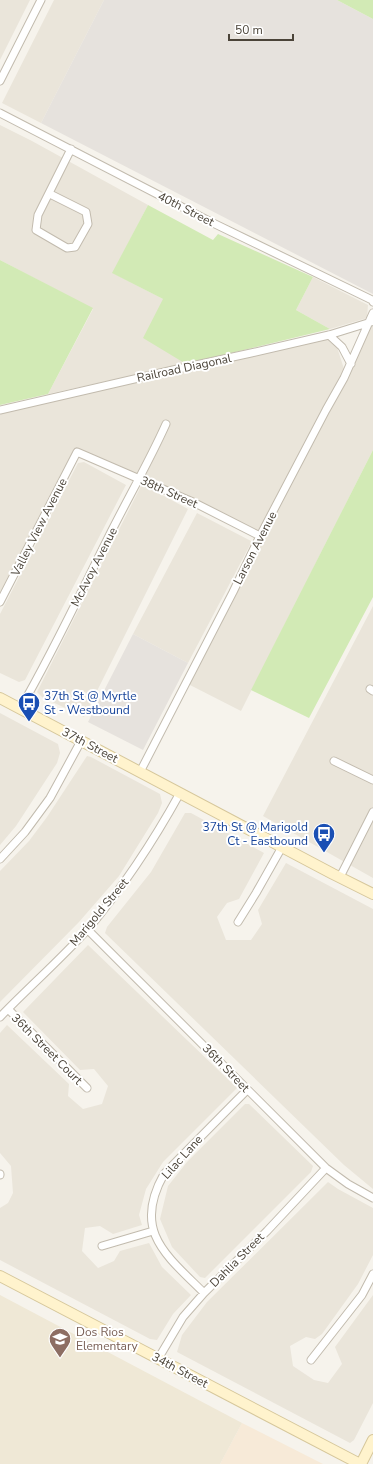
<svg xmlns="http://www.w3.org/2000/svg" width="373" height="1464" viewBox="0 0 373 1464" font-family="'Nunito Sans',sans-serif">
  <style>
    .residential { fill: #eae5da }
    .commercial { fill: #f7ead8 }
    .industrial { fill: #e6e2dd }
    .education { fill: #efe8d6 }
    .green { fill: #d2eab5 }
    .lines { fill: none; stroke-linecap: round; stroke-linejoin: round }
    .street-casing { stroke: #c2bbae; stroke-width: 9 }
    .secondary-casing { stroke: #d6c79b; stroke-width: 12 }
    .street { stroke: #fff; stroke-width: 7 }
    .secondary { stroke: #fff3cd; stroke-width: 10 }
    .labels { text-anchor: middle; stroke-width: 4; stroke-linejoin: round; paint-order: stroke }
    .street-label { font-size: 12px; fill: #4b4439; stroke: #fff }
    .transit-label { font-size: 12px; fill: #164399; stroke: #fff; text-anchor: start }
    .education-label { font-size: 12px; fill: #785e54; stroke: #fff; text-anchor: start }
  </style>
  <rect width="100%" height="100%" fill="#f6f3ec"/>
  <path class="residential" d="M0 0H30L0 60Z
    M54 0H104L41 123 2 103Z
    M0 125 32 141 148 205 113 273 163 299 186 364 48 394 93 309 0 260Z
    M313 277 368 305 367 318 330 329 296 310Z
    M370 325H373V450L241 711 188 684Z
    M328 337 336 344 344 369 260 533 191 498 76 448 0 596V413Z
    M84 462 126 485 25 680 19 682 0 673V614L78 463Z
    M142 484 188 509 84 717 42 697 37 692Z
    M197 513 251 541V543L188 663 133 634Z
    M373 606V878L263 816Z
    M0 713 58 744 60 753 57 763 16 826 0 845Z
    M87 756 91 757 160 794 162 803 158 813 119 876 79 922 0 1002V871L29 841 47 817Z
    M185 813H191L264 853 239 899 227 903 217 917 226 940H251L262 924 258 910 286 863 373 909V1189L344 1165 105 933 107 927 151 872Z
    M88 945 237 1088 163 1162 146 1189 139 1215 142 1225 113 1234 100 1226 85 1228 82 1251 98 1268 114 1261 120 1251 149 1243 162 1267 191 1295 173 1314 157 1340 150 1339 0 1260V1208L8 1203 13 1193 11 1166 0 1153V1033L7 1025 69 1084 68 1096 83 1109 102 1104 108 1086 94 1069 80 1070 23 1012Z
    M245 1104H249L313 1166 311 1172 205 1278 200 1277 172 1247 160 1219 168 1186 187 1162Z
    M328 1182 338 1189 373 1208V1255L358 1284 322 1334 315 1339 306 1337 290 1346 293 1366 314 1380 328 1383 342 1364 335 1347 373 1295V1403L354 1440 350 1443 177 1352 182 1335 207 1302Z"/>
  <path class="commercial" d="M242 1423 323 1464H220Z"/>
  <path class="industrial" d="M104 0H337L373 19V294L41 123Z
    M133 634 188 663 143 750 88 722Z"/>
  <path class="education" d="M0 1295 242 1423 220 1464H0Z"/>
  <path class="green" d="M337 0H373V19Z
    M148 205 213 240 218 234 313 277 296 310 330 329 186 364 143 338 163 299 112 273Z
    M0 260 93 308 48 394 0 405Z
    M373 450V597L309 718 251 690Z"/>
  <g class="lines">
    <g class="street-casing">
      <path id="street" d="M0 81 41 0
        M0 113 213 223 372 300 373 302
        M50 194 86 212 88 224 75 247 67 248 36 230 38 215 71 149
        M329 335 342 347 351 364
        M0 410 173 370 251 353 329 335 371 322
        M0 602 77 452 195 503 260 536
        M370 689 373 691
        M20 709C53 652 80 594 109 536 128 498 149 462 166 424
        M334 761 373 780
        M140 772 233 592 260 536 326 410 344 378 373 313
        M0 859 25 832 50 798 81 741
        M340 877 373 812
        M238 922 256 893 282 847
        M87 929 326 1168 348 1184 373 1198
        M8 1009 87 1088
        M0 1017C29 987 60 960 88 929 124 886 153 842 180 793
        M0 1174V1175
        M102 1246 153 1231
        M204 1293C166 1255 132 1231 164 1174L247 1090
        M158 1359 183 1317 204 1293 267 1231 326 1168
        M311 1360 362 1295 373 1274"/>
    </g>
    <g class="secondary-casing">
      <path id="secondary" d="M0 698 333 874 373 894
        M0 1276 360 1464
        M361 1464 373 1440"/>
    </g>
    <use href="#street" class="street"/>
    <use href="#secondary" class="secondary"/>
  </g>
  <defs>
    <g id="bus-pin" transform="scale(1.15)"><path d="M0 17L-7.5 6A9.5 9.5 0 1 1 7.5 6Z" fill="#1a4fb4" stroke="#fff"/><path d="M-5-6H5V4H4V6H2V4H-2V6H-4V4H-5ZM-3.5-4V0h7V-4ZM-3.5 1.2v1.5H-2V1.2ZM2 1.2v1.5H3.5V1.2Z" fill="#fff"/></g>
    <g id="school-pin" transform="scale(1.15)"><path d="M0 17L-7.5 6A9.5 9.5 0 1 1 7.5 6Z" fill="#8d6e63" stroke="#fff"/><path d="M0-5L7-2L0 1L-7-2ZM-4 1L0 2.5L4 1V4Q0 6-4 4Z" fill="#fff"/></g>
  </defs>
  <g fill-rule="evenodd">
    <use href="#bus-pin" x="29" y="703"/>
    <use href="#bus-pin" x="324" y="834"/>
    <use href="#school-pin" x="60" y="1339"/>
  </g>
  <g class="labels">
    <g class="street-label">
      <text transform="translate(186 209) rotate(27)" y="4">40th Street</text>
      <text transform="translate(184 368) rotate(-12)" y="4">Railroad Diagonal</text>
      <text transform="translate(169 492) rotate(24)" y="4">38th Street</text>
      <text transform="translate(39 527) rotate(-63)" y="4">Valley View Avenue</text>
      <text transform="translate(255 548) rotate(-63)" y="4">Larson Avenue</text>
      <text transform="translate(94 567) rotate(-63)" y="4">McAvoy Avenue</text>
      <text transform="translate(90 745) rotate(28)" y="4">37th Street</text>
      <text transform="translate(99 912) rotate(-50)" y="4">Marigold Street</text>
      <text transform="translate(47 1049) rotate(45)" y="4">36th Street Court</text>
      <text transform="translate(226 1068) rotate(46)" y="4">36th Street</text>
      <text transform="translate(182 1157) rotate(-48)" y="4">Lilac Lane</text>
      <text transform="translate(237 1260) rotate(-45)" y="4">Dahlia Street</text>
      <text transform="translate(180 1370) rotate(28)" y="4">34th Street</text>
    </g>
    <g class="transit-label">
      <text x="44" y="700">37th St @ Myrtle<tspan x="44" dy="14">St - Westbound</tspan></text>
      <text x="308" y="831" text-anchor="end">37th St @ Marigold<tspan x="308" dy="14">Ct - Eastbound</tspan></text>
    </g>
    <g class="education-label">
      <text x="76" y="1336">Dos Rios<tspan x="76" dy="14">Elementary</tspan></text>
    </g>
  </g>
  <path d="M229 34v6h64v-6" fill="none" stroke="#4b4439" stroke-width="2"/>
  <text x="235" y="34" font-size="12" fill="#4b4439" stroke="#ffffff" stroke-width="3" paint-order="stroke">50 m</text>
</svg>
